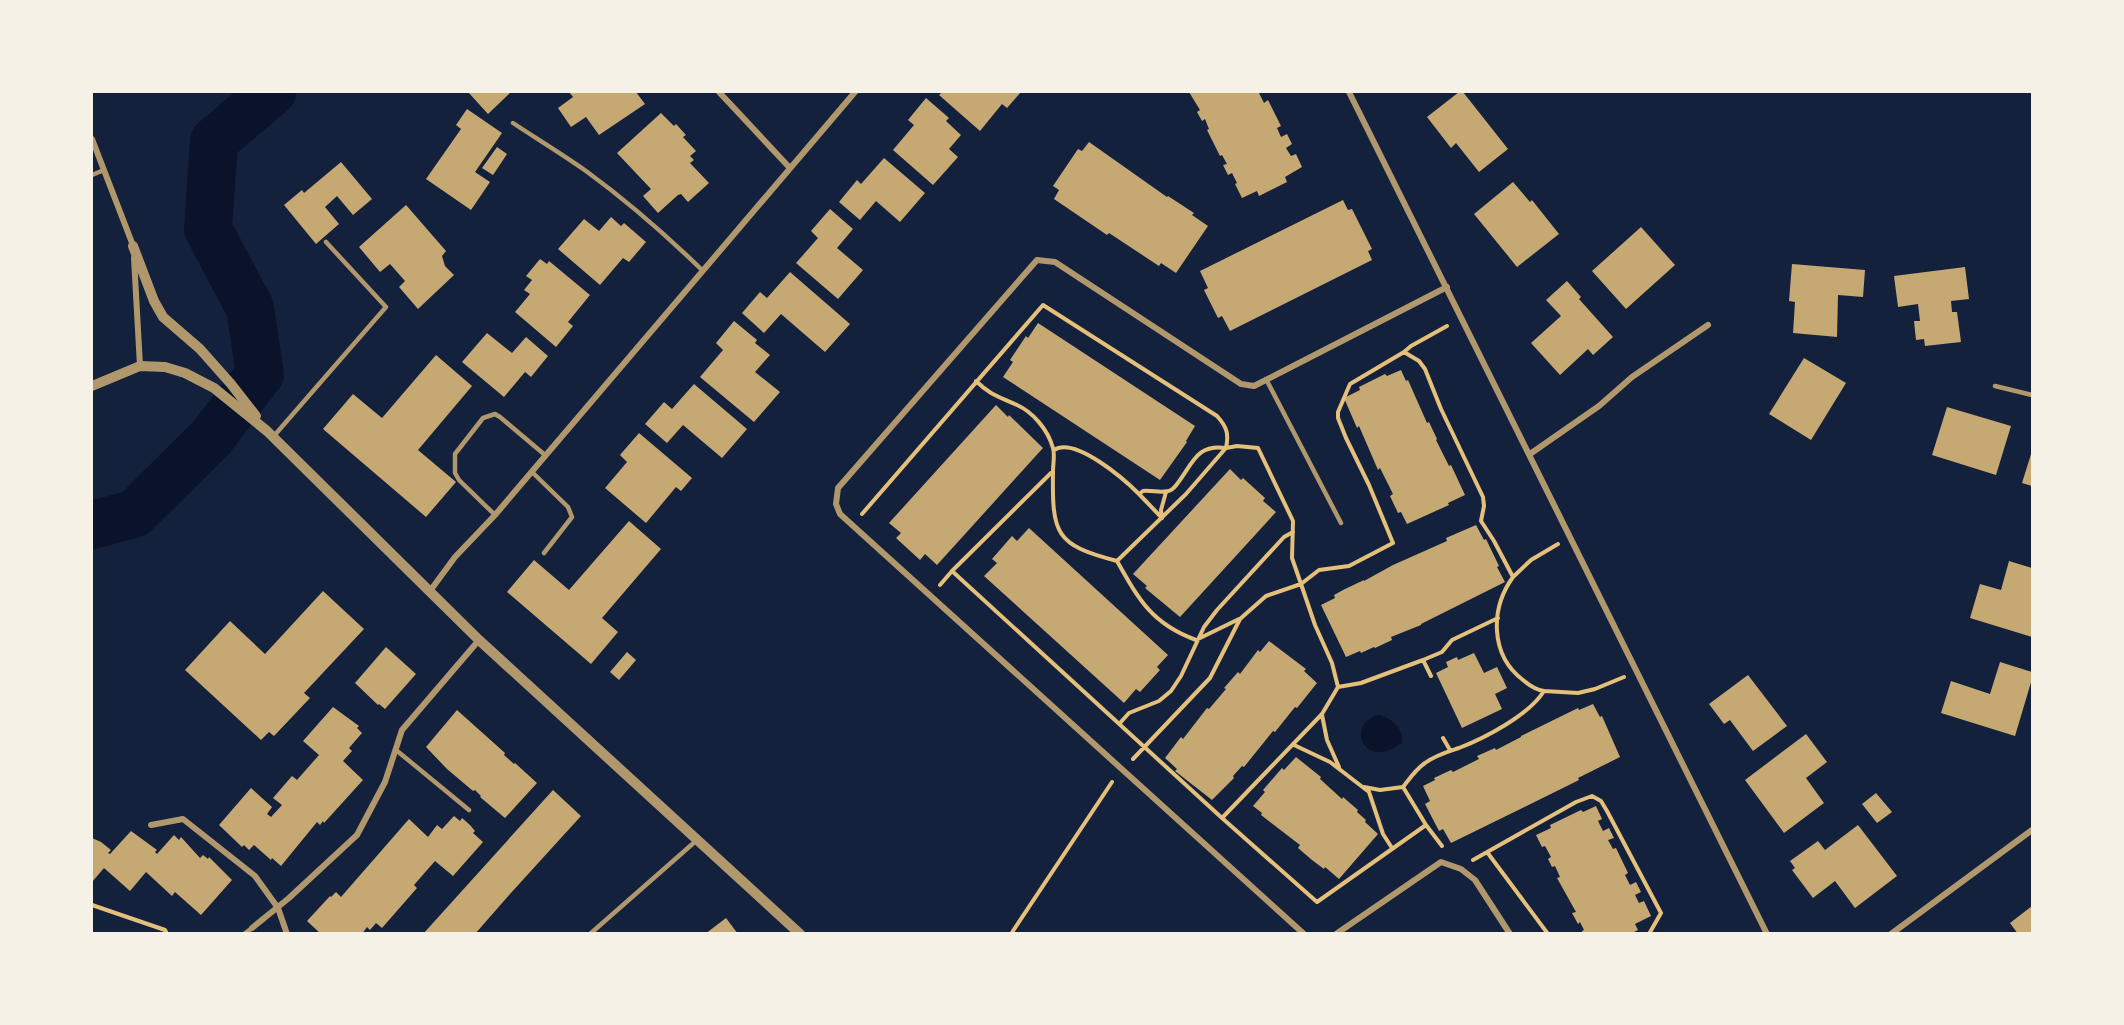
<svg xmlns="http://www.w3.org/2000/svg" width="2124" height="1025" viewBox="0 0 2124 1025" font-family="Signika,sans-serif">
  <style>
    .water { fill: #0b132b }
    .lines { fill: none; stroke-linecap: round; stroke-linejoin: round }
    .river { stroke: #0b132b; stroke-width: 48 }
    .building { fill: #c6a872 }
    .path { stroke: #e5c07b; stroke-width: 4 }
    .service { stroke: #b1986c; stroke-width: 4.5 }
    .minor { stroke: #b1986c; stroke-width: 6 }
    .tertiary { stroke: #b1986c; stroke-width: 10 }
  </style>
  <rect width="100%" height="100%" fill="#14213d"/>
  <path class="water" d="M1379 715C1391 717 1405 730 1402 743 1395 747 1388 752 1380 752 1356 753 1354 719 1379 715Z"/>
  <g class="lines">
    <path class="river" d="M92 525 134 514 211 438 260 374 250 308 208 229 214 141 272 92"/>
  </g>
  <path class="building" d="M468 92H511L488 114Z
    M569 92H636L645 104 599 135 586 117 571 127 558 108 573 97Z
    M942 92H1021L1007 108 1002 104 980 131 939 95Z
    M1189 92H1262L1259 93 1264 103 1268 100 1281 126 1277 128 1281 137 1287 134 1292 144 1286 148 1291 156 1296 154 1302 167 1285 177 1287 182 1259 196 1257 191 1242 198 1235 184 1237 183 1232 173 1228 175 1223 165 1227 164 1222 155 1220 156 1207 130 1209 129 1205 119 1202 121 1197 112 1200 110Z
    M1459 92H1463L1508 149 1479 172 1456 143 1451 148 1427 117Z
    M926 98 949 118 946 121 961 135 949 149 958 157 933 185 893 150 914 125 908 120Z
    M467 109 502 133 475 172 490 182 471 210 426 179 461 129 456 125Z
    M661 113 674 126 676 124 686 135 683 137 696 151 690 156 694 160 690 163 709 183 688 202 681 194 678 195 658 213 643 196 651 189 617 153Z
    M1089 142 1167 197 1168 196 1194 213 1192 215 1208 226 1176 273 1161 263 1159 266 1109 233 1107 235 1054 199 1059 190 1053 186 1078 149 1082 151Z
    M497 147 507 154 493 175 482 168Z
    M884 158 925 193 900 222 876 201 860 220 839 202 857 180 861 184Z
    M341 162 372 199 353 215 337 196 325 207 339 224 316 244 284 205 302 190 304 193Z
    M1513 182 1530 202 1532 200 1559 234 1517 267 1474 214Z
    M1343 200 1348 210 1352 209 1372 249 1368 251 1372 260 1230 331 1222 316 1218 318 1204 290 1208 288 1200 271Z
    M406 205 446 251 442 256 445 266 454 275 418 309 399 287 405 281 390 264 380 272 359 247Z
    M830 209 853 229 837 248 863 270 838 299 796 263 818 238 811 231Z
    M611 217 621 226 624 223 646 242 629 262 623 258 600 285 558 249 584 219 599 231Z
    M1641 227 1675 265 1626 309 1592 271Z
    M540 259 547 264 549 261 590 295 568 322 573 326 556 347 515 312 530 294 524 290 532 280 526 276Z
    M1792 264 1865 270 1863 297 1838 295 1837 337 1793 333 1795 302 1789 301Z
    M1965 267 1969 299 1951 301 1952 312H1957L1961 342 1925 346 1924 339 1916 340 1914 321H1920L1918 304 1898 307 1894 276Z
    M790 272 850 324 825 352 781 314 764 333 742 313 760 292 767 298Z
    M1567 281 1581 297 1579 299 1613 337 1593 355 1588 349 1560 375 1531 343 1561 316 1546 300Z
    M734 321 757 340 755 343 770 355 755 372 780 392 754 422 700 377 723 350 716 343Z
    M1038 323 1195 426 1186 441 1187 442 1160 480 1003 377 1013 362 1010 360 1026 336 1028 338Z
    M487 333 512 353 526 337 548 356 531 377 525 372 504 397 462 362Z
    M436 355 472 386 418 450 456 482 426 517 323 429 353 394 382 418Z
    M1804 358 1846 383 1811 440 1769 414Z
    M1401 370 1406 381 1408 380 1427 423 1429 422 1437 439 1436 440 1449 466 1451 465 1465 495 1448 503 1449 505 1407 524 1401 512 1398 513 1390 496 1393 494 1380 468 1378 470 1359 426 1357 428 1344 398 1360 390 1359 387 1385 374 1387 376Z
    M694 384 747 429 722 458 683 425 667 443 645 424 664 402 672 409Z
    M996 405 1008 417 1009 415 1043 448 937 565 925 554 920 560 896 538 901 533 889 523Z
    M1947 407 2011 426 1996 475 1932 455Z
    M639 433 692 478 681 491 676 487 646 523 605 488 627 462 620 455Z
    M2032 451V486L2022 483Z
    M1230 469 1241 480 1243 478 1265 498 1263 501 1276 512 1180 617 1145 588 1147 586 1133 574Z
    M629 521 661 549 602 618 618 632 591 664 507 592 534 560 569 590Z
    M1476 525 1484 540 1486 539 1499 566 1497 567 1505 582 1421 624V625L1391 637 1392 640 1375 648 1374 647 1361 653 1360 651 1346 657 1321 605 1335 598 1334 595 1345 589 1364 580V581L1393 565 1447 541 1446 538Z
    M1029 528 1168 655 1157 667 1160 670 1140 692 1136 689 1124 703 984 576 997 563 992 559 1012 536 1017 541Z
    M2009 561 2032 568V637L1970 618 1980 584 2001 590Z
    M323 591 364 629 304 693 310 698 274 736 269 732 261 740 185 670 230 621 265 654Z
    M1269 641 1306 669 1304 671 1317 683 1297 708 1295 707 1275 732 1273 731 1244 767 1242 766 1233 776 1234 778 1212 800 1175 771 1177 769 1165 758 1181 737 1183 739 1207 708 1209 709 1226 689 1224 688 1238 672 1240 674 1258 650 1260 652Z
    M386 647 416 674 385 709 379 704 378 705 355 683Z
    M627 652 636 660 619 680 610 672Z
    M1474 653 1484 673 1497 667 1507 688 1495 694 1502 709 1462 728 1436 673 1448 667 1446 662 1457 657 1458 660Z
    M2000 662 2032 672V679L2015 736 1941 713 1951 681 1990 694Z
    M1748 675 1787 726 1753 751 1730 720 1724 724 1709 704Z
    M1593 704 1600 717 1602 716 1620 757 1578 778 1579 780 1567 786 1451 843 1443 829 1439 831 1425 804 1430 801 1423 786 1435 780 1434 778 1451 770 1453 772 1479 759 1477 756 1495 748 1496 750 1521 737V736L1578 708 1579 710Z
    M333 707 359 726 357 728 362 733 349 748 352 751 343 761 363 780 324 823 323 821 320 825 317 822 281 866 272 858 271 860 254 845 249 850 244 845 242 847 219 825 251 788 272 807 267 814 271 817 282 805 273 798 292 776 297 780 319 755 303 741Z
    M457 710 505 753 504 755 514 764 515 763 537 783 505 818 480 797 481 796 475 790 473 791 447 769 426 747Z
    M1806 734 1827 762 1806 778 1824 803 1784 833 1745 780Z
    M1296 757 1321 777 1320 779 1342 799 1343 797 1358 810 1357 812 1366 820 1365 822 1378 834 1339 879 1325 867 1324 869 1312 860 1298 848 1300 845 1261 815 1262 813 1253 806 1265 792 1263 790 1282 768 1284 770Z
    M553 790 581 816 510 894 475 934H423Z
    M1876 793 1892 812 1877 823 1862 804Z
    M1596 806 1602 819 1598 821 1603 831 1609 828 1614 838 1608 840 1613 849 1616 848 1628 873 1625 875 1630 885 1636 882 1641 892 1635 895 1639 903 1644 901 1651 916 1635 924 1638 930 1630 934H1583L1582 931 1584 930 1580 922 1578 924 1572 913 1576 912 1557 878 1560 877 1555 866 1552 867 1548 859 1551 857 1545 846 1542 847 1536 835 1551 828 1550 825 1581 810 1583 812Z
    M454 816 460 821 462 818 470 825 475 831 473 833 483 842 453 876 435 861 414 885 417 888 382 928 376 923 370 930 367 927 362 934H321L307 921 330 896 331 897 336 892 341 897 409 819 428 837 437 825 442 829Z
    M1858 825 1897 876 1855 908 1835 881 1813 898 1792 870 1795 868 1790 861 1818 841 1825 850Z
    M131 831 157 850 155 852 157 854 174 835 179 840 181 837 200 858 203 855 208 859 209 857 232 880 201 915 175 892 172 896 146 872 130 891 104 868 92 882V838L101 842 111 850 108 853 110 854Z
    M2032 906V934H2018L2010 923Z
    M726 918 738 934H705Z"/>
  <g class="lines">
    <path class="path" d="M1404 352 1411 346 1447 326
      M1054 450C1075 436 1125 480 1139 494L1143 491C1152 490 1164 494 1171 490 1175 488 1177 484 1180 480 1194 460 1199 444 1226 448
      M1053 471C1052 534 1055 545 1117 561 1139 600 1152 624 1196 640L1239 619
      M1139 494 1162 518
      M862 514 1043 305 1217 416C1227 427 1229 434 1226 448L1237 446 1258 448 1293 521 1292 558 1301 584 1319 570 1349 566 1393 543 1369 485 1346 438 1338 418V412L1350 384 1404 352 1419 361 1425 369 1441 409 1483 497 1484 506 1481 521 1494 541 1513 577C1490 609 1490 655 1523 680 1529 685 1536 690 1544 691 1529 715 1485 738 1459 748 1447 752 1436 755 1425 763 1416 769 1410 778 1403 787L1426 825 1442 846
      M1162 517 1161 510 1166 492
      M1117 561 1186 494 1225 449
      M952 571 1053 471C1053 464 1055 455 1053 448 1048 430 1033 412 1017 405 1000 397 990 395 976 381
      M1513 577 1531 560 1558 544
      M940 585 952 571 1222 818 1317 902 1426 825
      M1423 660 1431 676
      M1544 691 1578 693 1595 689 1624 677
      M1322 715 1327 740 1339 767
      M1120 723 1129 713 1159 701 1171 691 1181 676 1204 627 1217 610 1284 537 1293 532
      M1443 738 1450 750
      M1294 745 1330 762 1369 792 1383 834 1392 848
      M1133 759 1210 678 1240 619 1266 596 1301 584 1315 625 1332 663 1338 687
      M1364 787 1380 790 1403 787
      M1222 818 1322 714 1338 687 1361 683 1423 660 1442 652 1452 640 1498 618
      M1487 852 1548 934
      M1473 860 1576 802 1592 796 1601 801 1607 811 1661 913 1649 934
      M92 905 165 930 167 934
      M1011 934 1112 782"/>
    <path class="service" d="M513 123C537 139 562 154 586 171 627 201 665 234 702 270
      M92 175 104 170
      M1266 379 1341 523
      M1995 386 2032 395
      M273 437 386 307 326 242
      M532 472 568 507 572 517 544 553
      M495 515 459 480 455 473V454L483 418 495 414 500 417 545 455
      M396 750 469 810
      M244 934 252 928
      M590 934 697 840"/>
    <path class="minor" d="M719 92 789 167
      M1349 92 1767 934
      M92 139 134 248
      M134 258 140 366
      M1530 454 1599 406 1632 377 1708 325
      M430 591 455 557 495 515 855 92
      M151 825 183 819 255 876 278 908 287 934
      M252 928 289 898 357 835 385 782 402 730 479 640
      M1304 934 840 514 836 504 838 488 1037 260 1055 262 1241 384 1254 386 1447 287
      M1336 934 1441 862 1461 869 1475 880 1510 934
      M1891 934 2032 830"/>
    <path class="tertiary" d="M133 246 154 301 163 317 200 349 231 384 256 416
      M92 386 140 366 165 367 185 373 214 388 267 431 479 640 800 934"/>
  </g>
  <rect width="2124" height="1025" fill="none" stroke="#f6f1e7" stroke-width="186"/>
</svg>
